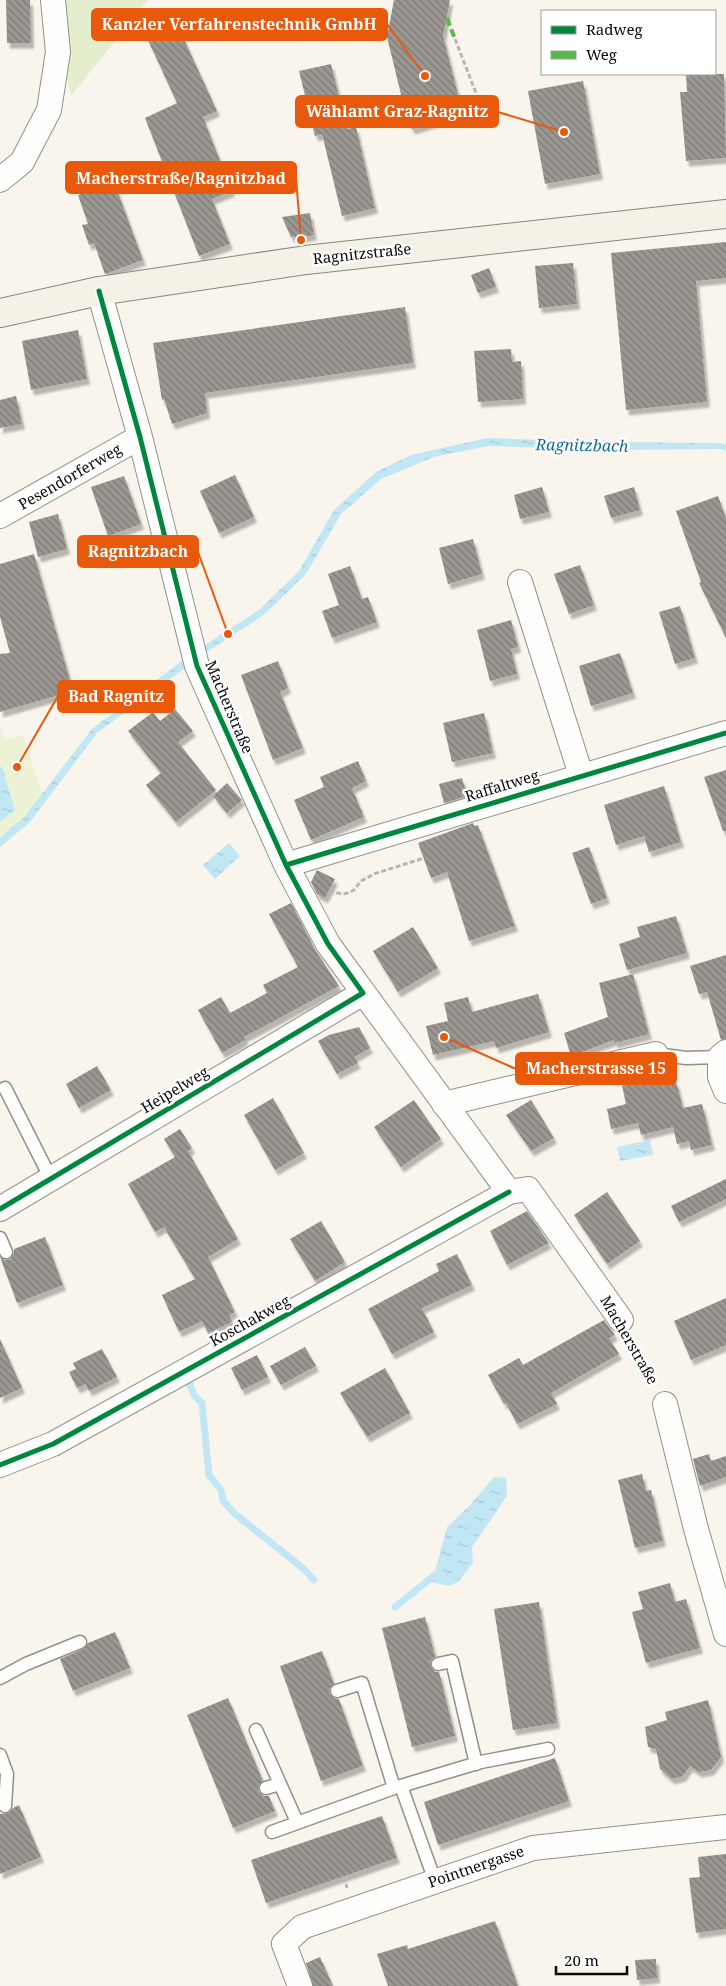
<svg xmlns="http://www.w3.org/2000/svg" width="726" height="1986" viewBox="0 0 726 1986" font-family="'Noto Serif',serif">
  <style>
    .grass { fill: #e4eecc }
    .pitch { fill: #edf2d5 }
    .water { fill: url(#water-ripples) }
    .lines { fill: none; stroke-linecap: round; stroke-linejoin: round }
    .stream { stroke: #c2e7f4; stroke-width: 7 }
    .building { fill: url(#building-back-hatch); filter: url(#shadow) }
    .service-casing { stroke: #92908c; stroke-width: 15 }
    .minor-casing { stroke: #92908c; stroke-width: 26 }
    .secondary-casing { stroke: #888682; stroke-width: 30 }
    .path { stroke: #b7b6b5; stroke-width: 3; stroke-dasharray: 5 2.5; stroke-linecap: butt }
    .service { stroke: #fefefc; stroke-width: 12 }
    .minor { stroke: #fefefc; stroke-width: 24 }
    .secondary { stroke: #f4f1e6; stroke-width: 28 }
    .quiet { stroke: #58b947; stroke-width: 4; stroke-dasharray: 8 4; stroke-linecap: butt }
    .cycleway-casing { stroke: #fff; stroke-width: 8 }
    .cycleway { stroke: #00873e; stroke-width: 5 }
    .labels { text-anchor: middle; stroke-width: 5; stroke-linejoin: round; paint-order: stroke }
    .street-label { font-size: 15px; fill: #0a0a0a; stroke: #fff }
    .water-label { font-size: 16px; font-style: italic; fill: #136b9b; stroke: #fff }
    .leader { fill: none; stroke: #e8590c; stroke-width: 2 }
    .callout-dot { fill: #e8590c; stroke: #fff; stroke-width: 2 }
    .callout { fill: #e8590c; stroke: #e8590c; stroke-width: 2 }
    .callout-label { font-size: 16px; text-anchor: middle; font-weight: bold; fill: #fff }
  </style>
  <defs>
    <pattern id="water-ripples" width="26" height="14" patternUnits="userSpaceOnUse" patternTransform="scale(1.25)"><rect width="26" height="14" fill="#c2e7f4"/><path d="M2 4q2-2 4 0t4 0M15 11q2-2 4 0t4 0" fill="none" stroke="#a5c5d0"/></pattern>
    <pattern id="building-back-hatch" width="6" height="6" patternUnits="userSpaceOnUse" patternTransform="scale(1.25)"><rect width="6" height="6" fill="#9b9893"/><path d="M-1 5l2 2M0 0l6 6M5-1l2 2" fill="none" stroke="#7d7a76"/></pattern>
    <filter id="shadow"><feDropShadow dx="3" dy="5.5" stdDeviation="1" flood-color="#0004"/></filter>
  </defs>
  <rect width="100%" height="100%" fill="#f9f5ec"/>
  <path class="grass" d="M48 0H148L71 96Z"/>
  <path class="pitch" d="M0 726 4 740 23 735 42 794 25 816 0 838Z"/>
  <path class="water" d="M487 438 602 442 721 443 726 445V451L721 449 603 450 488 446 434 457 381 479 341 514 306 574 265 614 204 654 97 733 30 822 0 847V838L25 816 92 729 187 657 260 609 299 571 334 510 376 472 411 455Z
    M2 766 15 810 0 822V768Z
    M229 843 240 856 215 879 203 865Z
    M650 1140 653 1155 620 1161 617 1147Z
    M494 1477 506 1478 507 1496 472 1547 473 1563 458 1582 448 1586 432 1582 447 1527 470 1505Z"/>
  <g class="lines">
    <path class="stream" d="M189 1382 194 1395 202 1403 209 1475 221 1490 223 1501 235 1514 304 1569 314 1580
      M395 1607 440 1571"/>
  </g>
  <path class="building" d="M6 0H30L31 43H7Z
    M394 0H450L443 36 463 114 412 129 407 119 387 37Z
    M177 24 217 111 203 117 232 191 212 199 230 244 199 256 145 118 177 103 147 38Z
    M331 64 347 129 356 127 375 208 342 216 322 134 315 136 299 71Z
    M686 74H724L726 158 686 161 680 92H687Z
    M583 81 600 174 545 184 528 91Z
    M114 182 143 260 105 274 94 243 89 245 82 225 88 224 78 195Z
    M310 213 314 235 295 238 294 236 291 237 282 217Z
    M726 242V278L696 281 707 402 626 410 611 253Z
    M573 263 577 304 539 308 535 266Z
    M489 268 496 287 478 293 471 275Z
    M405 307 413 363 205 393 207 413 172 424 164 399 162 400 153 343Z
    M78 330 87 379 31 390 22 341Z
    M511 349 512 362 521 361 523 399 478 402 474 351Z
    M16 396 22 424 0 428V400Z
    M235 475 254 517 219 533 200 491Z
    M124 476 141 524 108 536 91 487Z
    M542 487 549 512 520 519 514 495Z
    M634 487 640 510 611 518 604 496Z
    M718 496 726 518V638L699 583 701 582 676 511Z
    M58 514 67 549 38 557 29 522Z
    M473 539 482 574 448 584 439 548Z
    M34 554 73 691 0 712V654L10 653 0 617V564Z
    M580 565 594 605 569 614 554 574Z
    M350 566 362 599 368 597 377 622 332 638 322 611 339 605 328 574Z
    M680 606 695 658 675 664 659 612Z
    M511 620 518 647 511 649 517 674 490 681 477 630Z
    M620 653 633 693 591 706 579 666Z
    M278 661 288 688 280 692 303 748 273 760 241 675Z
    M175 709 193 731 178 742 216 790 176 822 146 785 161 773 128 731 153 712 160 721Z
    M484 713 493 753 452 762 443 723Z
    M358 761 366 781 352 788 364 817 311 840 294 800 324 787 320 777Z
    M726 770V831H723L704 777Z
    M462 778 467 796 444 803 439 784Z
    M227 783 242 800 227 813 213 796Z
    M664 786 681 842 649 852 644 836 616 845 604 805Z
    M473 823 474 826 478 825 515 926 469 941 447 872 431 878 418 843Z
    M589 847 607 898 591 904 572 853Z
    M317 870 335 879 325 898 317 894 311 882Z
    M291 903 316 951 339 986 244 1037 245 1040 222 1053 198 1010 221 997 230 1013 267 993 263 985 298 967 269 914Z
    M676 916 687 953 627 970 619 944 640 937 637 927Z
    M413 927 438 968 398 992 373 951Z
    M726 955V1039L721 1040 707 992 699 994 690 966Z
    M633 974 649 1034 615 1043 614 1040 571 1056 564 1033 608 1017 599 983Z
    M538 994 549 1032 496 1048 494 1041 433 1055 426 1026 448 1021 444 1003 468 997 472 1012Z
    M359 1027 370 1048 354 1057 358 1063 337 1074 318 1041 329 1035Z
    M97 1066 111 1090 79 1108 66 1084Z
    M655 1077 657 1085 676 1081 683 1108 702 1104 712 1145 691 1150 689 1141 677 1144 673 1127 641 1135 638 1123 611 1129 607 1109 626 1104 622 1085Z
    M273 1098 304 1153 275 1170 244 1115Z
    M414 1100 441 1139 401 1167 374 1127Z
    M531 1100 554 1138 531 1151 506 1115Z
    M180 1129 192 1148 188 1151 238 1239 208 1257 235 1312 229 1315 232 1322 208 1333 202 1321 179 1332 162 1295 195 1279 164 1227 155 1232 128 1184 175 1157 164 1139Z
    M726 1179V1199L679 1222 671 1206Z
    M607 1192 640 1241 607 1264 574 1215Z
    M527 1211 549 1243 507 1265 490 1231Z
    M321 1221 345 1262 315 1281 290 1239Z
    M45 1237 63 1285 17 1303 0 1257 5 1260 10 1259 14 1253V1249Z
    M457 1254 472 1285 422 1308 434 1332 392 1354 368 1309 439 1271 436 1264Z
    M726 1298V1345L691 1360 674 1321Z
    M604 1320 615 1335 609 1338 619 1354 551 1393 557 1404 517 1424 506 1403 504 1404 488 1375 519 1358 523 1365Z
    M0 1339 22 1388 0 1398Z
    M305 1347 316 1366 281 1385 270 1366Z
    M102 1349 117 1377 89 1391 86 1384 77 1388 69 1372 76 1369 73 1363Z
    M257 1355 268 1377 242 1390 231 1368Z
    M385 1368 410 1413 367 1437 340 1393Z
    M709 1454 711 1461 726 1456V1477L700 1486 693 1459Z
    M642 1474 646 1491 651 1490 663 1541 635 1548 618 1480Z
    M670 1583 675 1602 686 1599 700 1648 646 1663 632 1612 643 1609 638 1592Z
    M539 1602 557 1723 513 1730 494 1609Z
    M425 1617 435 1656 430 1661V1666L435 1672H439L455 1736 412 1747 382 1628Z
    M115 1632 130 1668 73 1691 60 1659 83 1649 88 1643Z
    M322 1651 334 1684 329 1689V1694L335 1699H339L363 1766 321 1781 280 1666Z
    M228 1698 263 1781 258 1786V1791L264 1796H269L275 1811 233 1828 187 1715Z
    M708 1700 721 1757 711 1770 699 1772 690 1766 683 1776 672 1779 660 1769 656 1749 648 1747 645 1727 667 1720 665 1712Z
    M555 1758 569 1801 438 1845 424 1802Z
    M19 1805 41 1857 0 1874V1814L8 1813 13 1808Z
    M382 1816 397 1858 266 1903 251 1860Z
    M726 1854V1929L696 1933 689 1878 700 1877 698 1857Z
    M495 1921 518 1986H388L377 1954 407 1945 408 1949Z
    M320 1957 333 1986H313L306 1963Z
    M656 1959 657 1978 637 1980 635 1960Z"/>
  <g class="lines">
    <g class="service-casing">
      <path id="service" d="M656 1054 686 1058 720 1057
        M5 1088 51 1179
        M0 1238 6 1252
        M438 1664 452 1661 476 1764
        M0 1678 26 1664 80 1642
        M337 1691 362 1683 394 1788
        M256 1730 297 1822
        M0 1755 7 1774 5 1806
        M401 1786 435 1881
        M266 1788 280 1784
        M272 1832 394 1788 481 1762 548 1749"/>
    </g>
    <g class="minor-casing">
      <path id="minor" d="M0 180 22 162 49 110 58 52 53 0
        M99 291 140 437 197 666 286 865 328 944 509 1192 528 1189 621 1320
        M0 516 140 437
        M520 582 581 775
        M286 865 726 733
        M726 1052 720 1057V1077L726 1091
        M444 1104 656 1054
        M0 1209 363 993
        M665 1404 696 1529 726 1634
        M0 1465 53 1444 509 1192
        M300 1986 284 1944 302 1927 533 1848 726 1827"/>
    </g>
    <g class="secondary-casing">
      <path id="secondary" d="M0 313 99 291 306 260 726 214"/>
    </g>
    <path class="path" d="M455 39 478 98
      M329 891 342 894 348 893 354 890 361 881 374 874 424 858
      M632 1340 655 1383
      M344 1877 347 1888"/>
    <use href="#service" class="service"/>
    <use href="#minor" class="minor"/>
    <use href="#secondary" class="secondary"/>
    <path class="quiet" d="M447 18 455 39"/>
    <g class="cycleway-casing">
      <path id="cycleway" d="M286 865 726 733
        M0 1209 363 993 328 944 286 865 197 666 140 437 99 291
        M0 1465 53 1444 509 1192"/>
    </g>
    <use href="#cycleway" class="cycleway"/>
  </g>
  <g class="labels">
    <g class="street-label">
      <text transform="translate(362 254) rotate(-6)" y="5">Ragnitzstraße</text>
      <text transform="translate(70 477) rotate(-30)" y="5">Pesendorferweg</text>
      <text transform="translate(229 707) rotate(67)" y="5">Macherstraße</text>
      <text transform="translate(502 786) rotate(-17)" y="5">Raffaltweg</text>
      <text transform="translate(175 1090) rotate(-31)" y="5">Heipelweg</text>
      <text transform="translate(250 1321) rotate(-29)" y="5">Koschakweg</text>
      <text transform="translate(629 1340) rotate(60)" y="5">Macherstraße</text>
      <text transform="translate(476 1867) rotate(-19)" y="5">Pointnergasse</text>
    </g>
    <g class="water-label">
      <text transform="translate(582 445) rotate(1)" y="6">Ragnitzbach</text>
    </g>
  </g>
  <path class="leader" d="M425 76L387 24M564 132L498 112M301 240L296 178M228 634L198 552M17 767L58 696M444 1037L516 1069"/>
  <g class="callout-dot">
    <circle cx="425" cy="76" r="5"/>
    <circle cx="564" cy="132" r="5"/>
    <circle cx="301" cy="240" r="5"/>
    <circle cx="228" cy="634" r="5"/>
    <circle cx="17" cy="767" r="5"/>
    <circle cx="444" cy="1037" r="5"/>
  </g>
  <g class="callout">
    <rect x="92" y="9" width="295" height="31" rx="5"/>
    <rect x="296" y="96" width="202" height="31" rx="5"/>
    <rect x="66" y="162" width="230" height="31" rx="5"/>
    <rect x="78" y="536" width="120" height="31" rx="5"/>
    <rect x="58" y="681" width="116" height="31" rx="5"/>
    <rect x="516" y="1053" width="160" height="31" rx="5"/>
  </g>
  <g class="callout-label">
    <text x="239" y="30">Kanzler Verfahrenstechnik GmbH</text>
    <text x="397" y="117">Wählamt Graz-Ragnitz</text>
    <text x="181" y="184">Macherstraße/Ragnitzbad</text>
    <text x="138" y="557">Ragnitzbach</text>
    <text x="116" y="702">Bad Ragnitz</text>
    <text x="596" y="1074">Macherstrasse 15</text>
  </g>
  <rect x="541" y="10" width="175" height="65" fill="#ffffff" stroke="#9d9d9d"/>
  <rect x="551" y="26" width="25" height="8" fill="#00873e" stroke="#9d9d9d"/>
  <text x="586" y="35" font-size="15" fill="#0a0a0a">Radweg</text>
  <rect x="551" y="51" width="25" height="8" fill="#58b947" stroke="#9d9d9d"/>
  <text x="586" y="60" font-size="15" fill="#0a0a0a">Weg</text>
  <path d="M556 1966v8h71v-8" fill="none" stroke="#0a0a0a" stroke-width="2.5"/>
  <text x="564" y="1966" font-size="15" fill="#0a0a0a" stroke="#ffffff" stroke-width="4" paint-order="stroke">20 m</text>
</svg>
